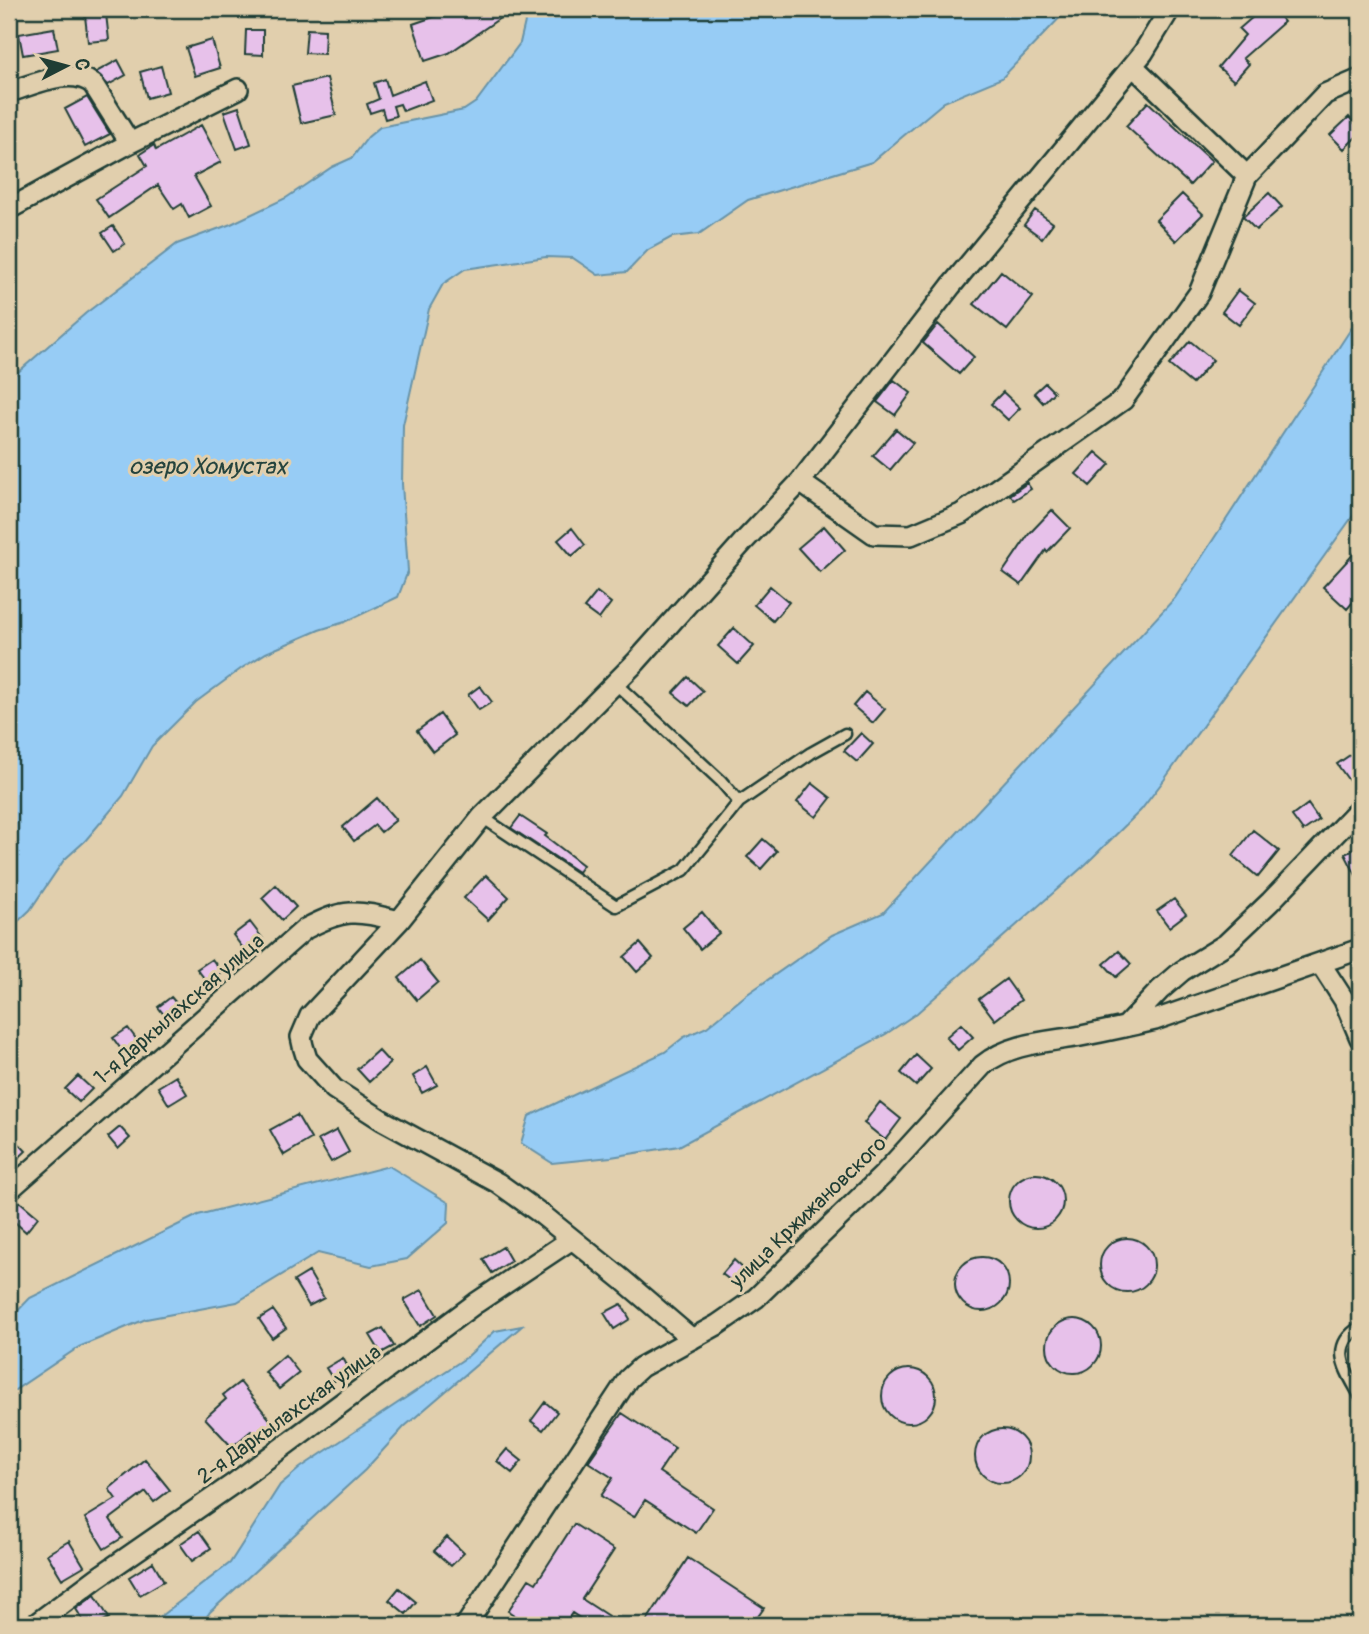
<svg xmlns="http://www.w3.org/2000/svg" width="1369" height="1634" viewBox="0 0 1369 1634" font-family="Pangolin,sans-serif">
  <style>
    .water { fill: #97ccf5; stroke: #6793a8; stroke-width: 2 }
    .building { fill: #e7c1ea; stroke: #1f3d34; stroke-width: 2 }
    .lines { fill: none; stroke-linecap: round; stroke-linejoin: round }
    .service-casing { stroke: #1f3d34; stroke-width: 15 }
    .minor-casing { stroke: #1f3d34; stroke-width: 24 }
    .service { stroke: #e1cfad; stroke-width: 10 }
    .minor { stroke: #e1cfad; stroke-width: 19 }
    .labels { text-anchor: middle; stroke-width: 6; stroke-linejoin: round; paint-order: stroke }
    .street-label { font-size: 21px; fill: #1f3d34; stroke: #e1cfad }
    .water-label { font-size: 23px; font-style: italic; fill: #25443e; stroke: #e1cfad }
  </style>
  <rect width="100%" height="100%" fill="#e1cfad"/>
  <filter id="ink" filterUnits="userSpaceOnUse"><feTurbulence type="fractalNoise" baseFrequency=".0143" numOctaves="2"/><feDisplacementMap in="SourceGraphic" scale="14" xChannelSelector="R" yChannelSelector="G"/><feConvolveMatrix kernelMatrix="1 2 1 2 8 2 1 2 1" color-interpolation-filters="sRGB"/></filter>
  <g filter="url(#ink)">
    <path class="water" d="M528 9H1068L1002 78 944 102 872 162 748 200 699 234 672 237 648 250 627 272 598 275 573 258 546 257 465 269 443 284 429 309 403 425 402 484 408 571 398 597 345 622 319 630 266 653 242 668 196 702 152 746 123 796 85 841 64 860 30 910 9 930V380L86 313 177 244 231 224 286 198 332 167 352 158 368 137 380 127 464 110 476 102 520 43Z
      M1360 315V506L1164 780 1141 810 1086 864 917 1013 886 1034 679 1146 611 1157 552 1163 521 1143 529 1116 665 1052 684 1037 707 1027 746 995 832 935 883 913 1175 598Z
      M389 1166 449 1203 448 1223 407 1259 371 1266 318 1253 237 1302 146 1319 79 1347 9 1394V1320L30 1298 198 1215Z
      M522 1326 404 1427 365 1470 210 1612 201 1625H149L230 1563 280 1485 300 1468 467 1357 495 1331Z"/>
    <path class="building" d="M446 9H494L500 18 449 53 425 61 413 24 448 12Z
      M1262 9H1273L1284 22 1243 58 1249 64 1234 81 1218 67 1245 35 1239 29Z
      M106 14 109 40 88 42 85 16Z
      M54 28 58 49 23 55 19 34Z
      M307 29 325 30 324 54 305 53Z
      M246 30H263V55L245 54Z
      M212 40 220 68 195 76 186 48Z
      M118 60 126 75 108 85 96 72Z
      M161 66 168 92 147 98 140 72Z
      M327 78 336 115 301 123 292 86Z
      M385 79 390 95 425 81 432 100 403 111 400 104 393 106 396 116 385 119 382 109 370 113 367 104 379 99 374 83Z
      M87 97 110 134 85 147 65 109Z
      M1148 102 1212 161 1190 185 1126 126Z
      M239 107 251 144 237 149 224 112Z
      M1349 117 1360 129V133L1344 149 1330 135Z
      M201 125 221 162 194 176 211 206 189 218 182 204 174 209 158 185 109 218 96 199 147 166 140 154 154 145 156 150Z
      M1269 193 1282 207 1256 230 1243 217Z
      M1182 194 1203 214 1176 241 1156 220Z
      M1035 210 1053 223 1042 238 1024 225Z
      M113 226 125 244 114 251 102 233Z
      M1001 271 1033 297 1007 330 974 304Z
      M1238 290 1255 303 1239 325 1222 312Z
      M938 324 974 357 959 374 923 343Z
      M1190 341 1213 360 1192 384 1169 365Z
      M894 380 911 393 895 415 877 402Z
      M1045 383 1054 392 1043 403 1034 393Z
      M1003 392 1020 408 1008 420 991 404Z
      M896 429 913 443 890 470 873 456Z
      M1096 452 1110 464 1090 486 1076 474Z
      M1027 483 1031 489 1014 500 1010 495Z
      M1052 510 1070 528 1047 552 1046 550 1021 585 1003 572 1029 534Z
      M824 526 845 550 820 572 798 548Z
      M572 528 585 545 572 556 558 540Z
      M1360 547V594L1347 609 1323 587Z
      M770 586 789 602 773 621 754 605Z
      M597 592 611 603 599 619 584 608Z
      M734 628 754 646 738 664 718 646Z
      M688 677 703 691 689 706 673 693Z
      M480 686 492 702 479 710 468 695Z
      M865 692 885 709 873 723 853 706Z
      M440 714 455 735 433 752 417 731Z
      M861 733 873 744 857 762 844 751Z
      M1353 753 1360 764V780L1352 785 1337 764Z
      M812 783 831 798 816 817 797 802Z
      M377 798 396 820 381 832 375 825 354 841 343 827Z
      M1308 804 1319 820 1303 831 1292 816Z
      M520 816 547 834 545 836 583 865 578 872 511 828Z
      M1253 830 1279 851 1258 877 1233 856Z
      M763 839 777 851 761 869 747 857Z
      M1360 846V883L1345 854Z
      M486 875 509 897 488 920 464 898Z
      M276 885 296 907 282 920 262 898Z
      M1174 899 1186 914 1169 927 1157 911Z
      M702 912 719 933 700 949 683 928Z
      M250 922 263 939 246 952 233 935Z
      M640 943 653 958 637 972 624 957Z
      M1119 951 1131 964 1116 977 1104 964Z
      M212 959 222 973 208 983 197 969Z
      M420 960 438 982 417 1000 399 978Z
      M1006 979 1021 1000 995 1020 979 999Z
      M171 997 182 1010 169 1021 158 1007Z
      M961 1024 973 1037 958 1050 946 1037Z
      M128 1028 143 1048 128 1059 113 1038Z
      M378 1050 390 1063 369 1082 357 1069Z
      M916 1055 931 1069 916 1086 901 1073Z
      M427 1067 437 1085 422 1093 413 1076Z
      M78 1076 92 1089 79 1102 65 1089Z
      M176 1076 187 1094 169 1105 158 1087Z
      M880 1102 901 1119 885 1140 864 1123Z
      M297 1115 311 1139 284 1155 270 1130Z
      M120 1127 130 1138 118 1149 108 1137Z
      M337 1130 349 1152 331 1162 318 1140Z
      M9 1133 26 1151 9 1167Z
      M1009 1201a27 27 0 1 1 54 0a27 27 0 1 1-54 0Z
      M19 1201 38 1217 26 1232 9 1217Z
      M1100 1265a27 27 0 1 1 54 0a27 27 0 1 1-54 0Z
      M503 1247 511 1261 492 1273 483 1259Z
      M955 1284a27 27 0 1 1 54 0a27 27 0 1 1-54 0Z
      M734 1260 746 1271 735 1284 722 1274Z
      M309 1272 324 1298 309 1306 294 1281Z
      M422 1290 437 1315 420 1326 404 1300Z
      M621 1304 630 1319 614 1329 604 1313Z
      M273 1310 286 1328 272 1338 259 1319Z
      M1047 1346a27 27 0 1 1 54 0a27 27 0 1 1-54 0Z
      M383 1328 394 1346 381 1353 370 1335Z
      M285 1355 299 1373 279 1389 265 1372Z
      M343 1358 350 1371 334 1381 326 1368Z
      M882 1396a27 27 0 1 1 54 0a27 27 0 1 1-54 0Z
      M240 1382 275 1426 257 1439 251 1431 232 1447 205 1418 226 1399 223 1395Z
      M545 1402 557 1412 543 1430 531 1421Z
      M622 1413 675 1448 659 1472 713 1508 696 1533 645 1500 634 1517 601 1496 613 1478 588 1462Z
      M975 1456a27 27 0 1 1 54 0a27 27 0 1 1-54 0Z
      M507 1449 522 1461 512 1473 497 1461Z
      M145 1459 170 1490 154 1502 146 1492 110 1519 122 1538 104 1549 85 1518 116 1499 109 1489Z
      M574 1524 614 1550 582 1599 622 1625H590L572 1613 564 1625H529L508 1611 529 1579 536 1583Z
      M199 1531 211 1548 192 1561 180 1544Z
      M447 1537 464 1553 451 1566 434 1551Z
      M69 1541 84 1566 62 1579 47 1554Z
      M688 1558 764 1608 752 1625H644Z
      M153 1562 164 1581 140 1595 129 1577Z
      M399 1588 416 1602 406 1614 389 1600Z
      M95 1595 109 1618 96 1625H86L76 1609Z"/>
    <g class="lines">
      <g class="service-casing">
        <path id="service" d="M615 683 721 781 739 802
          M482 817 616 906 684 870 739 802 811 753 845 734
          M1360 1327C1328 1347 1346 1370 1360 1396"/>
      </g>
      <g class="minor-casing">
        <path id="minor" d="M1133 66 1247 176
          M9 92C33 85 71 66 93 84L130 143
          M9 209 130 143 238 89
          M800 482 874 534 911 535 961 514 1123 400 1199 293 1247 176 1325 94 1360 79
          M1320 963 1344 1000 1360 1038
          M1125 1027 1160 990 1182 971 1226 944 1270 902 1360 808
          M9 1190 305 929C345 908 355 910 399 921
          M692 1339 623 1280 540 1213 498 1183 382 1120 334 1089 307 1059 303 1046 301 1037 310 1016 399 921 482 817 636 662 743 542 800 482 951 286 1143 53 1170 9
          M34 1625 97 1578 233 1484 476 1303 572 1239
          M466 1625 628 1379 641 1367 717 1325 756 1298 883 1175 983 1065C1010 1043 1048 1042 1081 1036 1106 1031 1130 1026 1155 1020L1360 949"/>
      </g>
      <use href="#service" class="service"/>
      <use href="#minor" class="minor"/>
    </g>
  </g>
  <g class="labels">
    <g class="street-label">
      <text transform="translate(179 1009) rotate(-41)" y="7">1-я Даркылахская улица</text>
      <text transform="translate(808 1212) rotate(-44)" y="7">улица Кржижановского</text>
      <text transform="translate(289 1414) rotate(-36)" y="7">2-я Даркылахская улица</text>
    </g>
    <g class="water-label">
      <text x="208" y="474">озеро Хомустах</text>
    </g>
  </g>
  <rect width="1369" height="1634" fill="none" stroke="#e1cfad" stroke-width="35"/>
  <rect x="18" y="18" width="1334" height="1599" fill="none" stroke="#1f3d34" stroke-width="2.5" filter="url(#ink)"/>
  <g transform="translate(66 66) rotate(84)" stroke="#e1cfad" stroke-width="5" paint-order="stroke">
  <path d="M0-5L12 26L0 18L-12 26Z" fill="#1f3d34"/>
  <text y="-10" font-size="19" font-weight="bold" text-anchor="middle" fill="#1f3d34">С</text>
  </g>
</svg>
